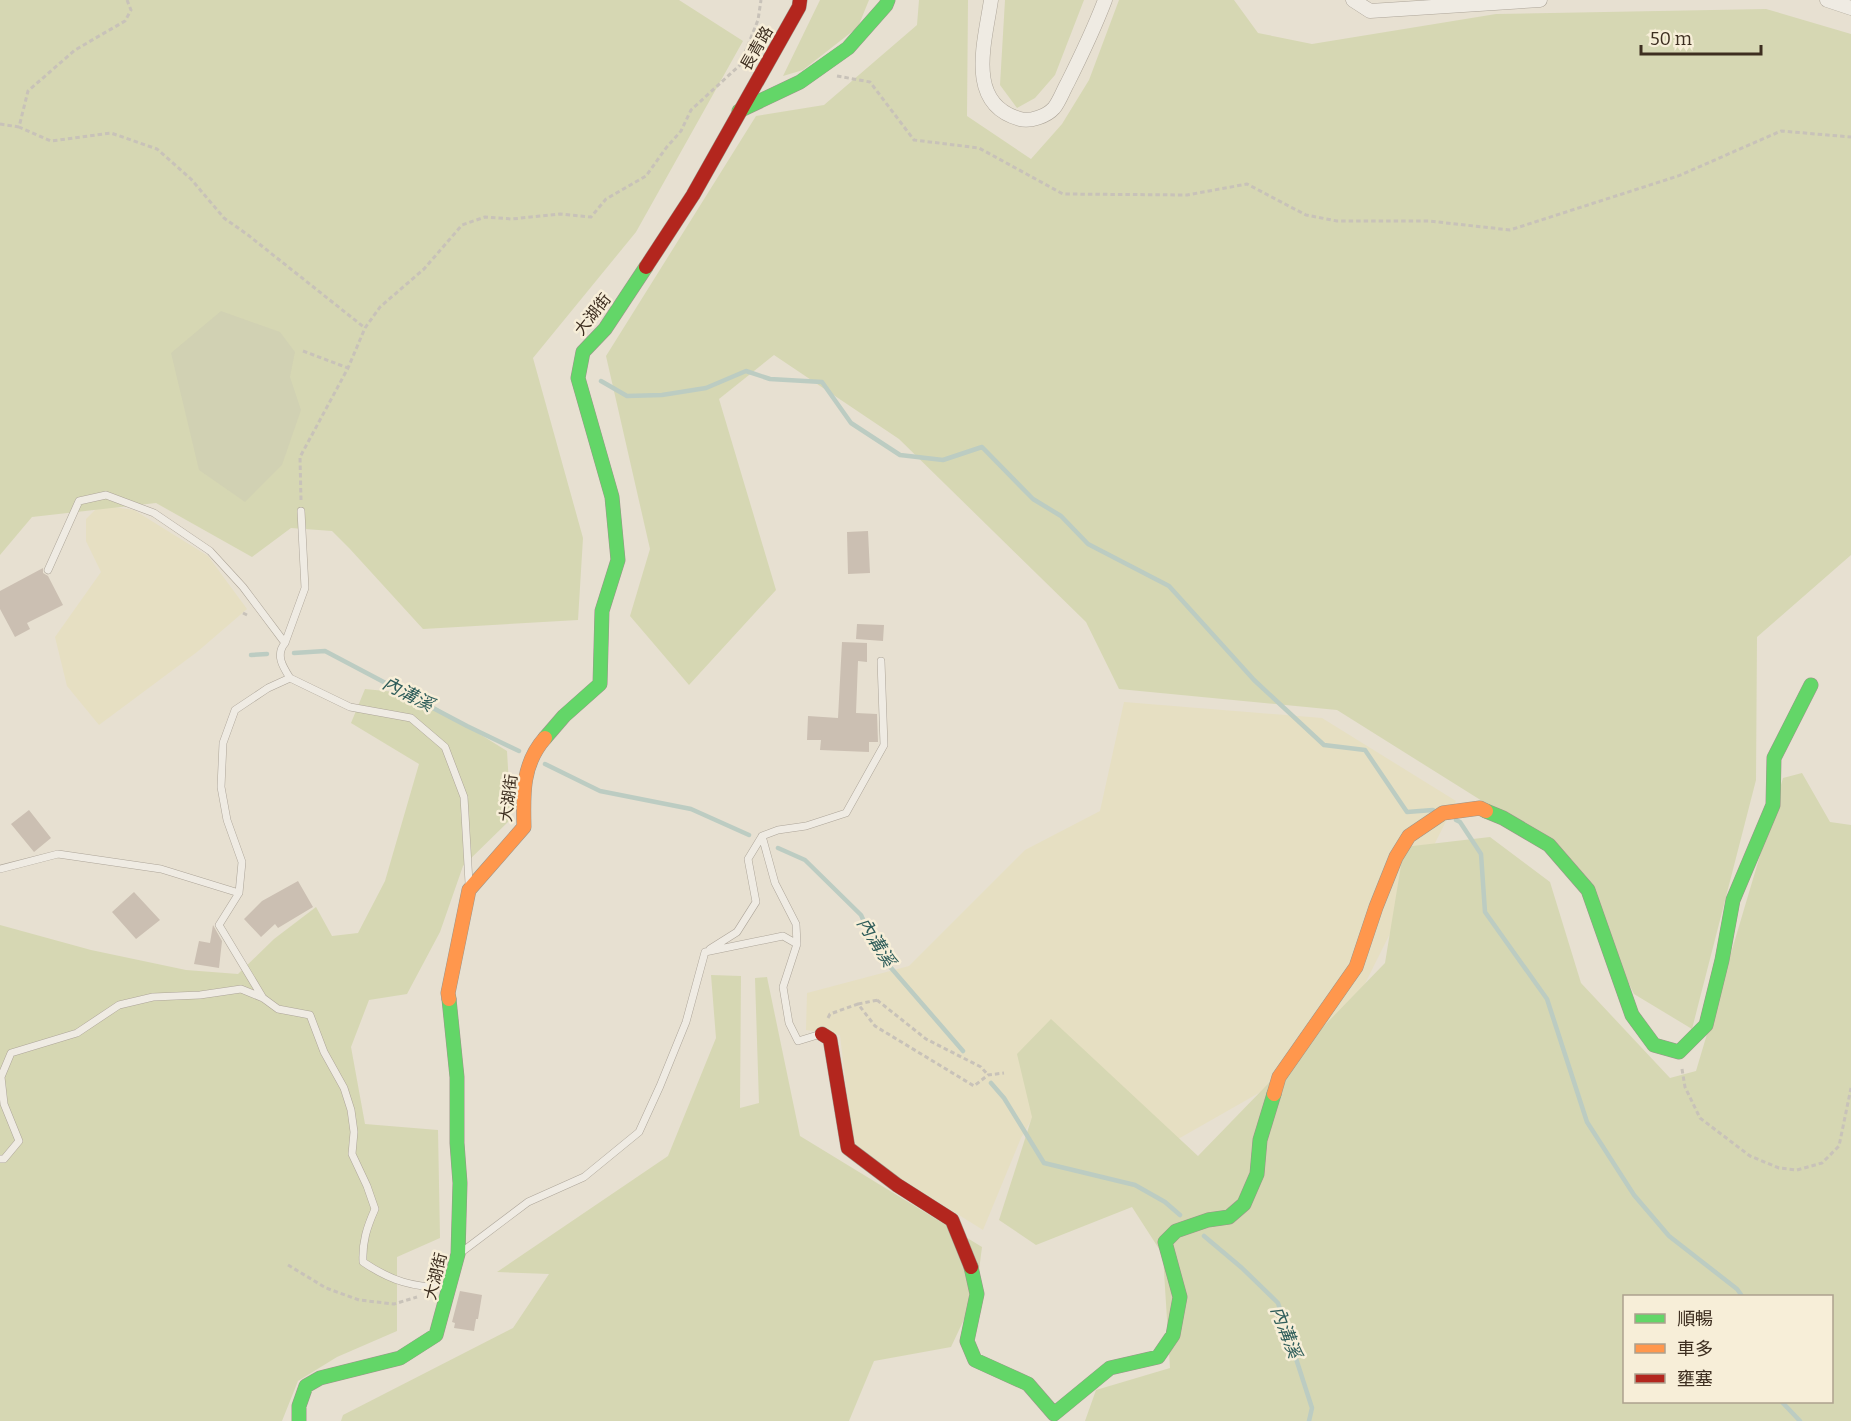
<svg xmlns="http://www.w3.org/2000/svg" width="1851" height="1421" viewBox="0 0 1851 1421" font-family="Bitter,'Noto Sans TC',serif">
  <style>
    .farmland { fill: #e6dfc2 }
    .green { fill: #d6d7b3; fill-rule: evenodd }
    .cemetery { fill: #d1d1b3 }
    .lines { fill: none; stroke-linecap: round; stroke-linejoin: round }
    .stream { stroke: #bcccc2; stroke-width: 4.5 }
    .building { fill: #cbbfb2 }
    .lane-casing { stroke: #ada599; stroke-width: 8 }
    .street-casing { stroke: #ada599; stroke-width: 15 }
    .fast-casing { stroke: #9c958a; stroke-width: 15 }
    .slow-casing { stroke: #9c958a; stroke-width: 15 }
    .jam-casing { stroke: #9c958a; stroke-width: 15 }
    .path { stroke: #c8c2b9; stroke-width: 3; stroke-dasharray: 4.5 3; stroke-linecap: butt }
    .lane { stroke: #efebe3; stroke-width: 7 }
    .street { stroke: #efebe3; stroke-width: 14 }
    .fast { stroke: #63d668; stroke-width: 14 }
    .slow { stroke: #ff974d; stroke-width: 14 }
    .jam { stroke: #b3261e; stroke-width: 14 }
    .labels { text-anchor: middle; stroke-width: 5; stroke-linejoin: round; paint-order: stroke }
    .street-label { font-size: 16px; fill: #3d2e20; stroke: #f7eed8 }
    .water-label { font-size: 18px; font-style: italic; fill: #2f5d5a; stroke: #f7eed8 }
  </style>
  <rect width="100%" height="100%" fill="#e7e0d1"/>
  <path class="farmland" d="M100 505 134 510 208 556 247 609 197 652 99 725 67 686 55 637 101 572 86 541V519Z
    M1124 702 1322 718 1456 801 1331 1052 1150 1155 1048 1091 1021 1138 983 1230 853 1149 840 1035 806 1030 807 993 909 966 1025 850 1100 811Z"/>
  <path class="green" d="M0 0H679L743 41 636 232 533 358 583 538 578 620 423 629 350 549 332 531 291 528 252 557 156 503 32 517 0 555Z
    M820 0H869L858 27 803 70 783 76Z
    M919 0H968L967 116 1031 159 1062 124 1089 80 1119 0H1234L1258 33 1312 44 1496 14 1766 9 1851 34V555L1757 637 1756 780 1692 1029 1634 994 1565 853 1337 710 1119 689 1086 622 899 439 774 355 719 399 776 590 689 685 630 616 650 549 606 356 756 116 824 105 917 25Z
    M1005 0H1084L1055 75 1035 98 1017 108 1000 85Z
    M365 689 415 694 507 751 511 819 463 866 440 932 407 994 369 1000 351 1047 365 1124 438 1130 440 1238 397 1257V1331L337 1357 298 1381 282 1421H0V925L91 950 186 970 238 974 274 939 316 907 332 936 358 933 385 881 419 764 351 723Z
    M1802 773 1830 822 1851 825V1421H1085L1096 1390 1170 1368 1163 1255 1132 1207 1036 1245 999 1220 1032 1117 1017 1054 1051 1019 1198 1156 1385 963 1404 847 1490 837 1550 882 1581 983 1670 1078 1696 1071 1783 778ZM1624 1296H1832V1402H1624Z
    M711 975 741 976 740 1108 759 1103 755 978 767 977 800 1136 982 1247 976 1294 951 1347 874 1361 849 1421H341L343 1415 513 1328 549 1274 497 1272 668 1156 716 1038Z"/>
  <path class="cemetery" d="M221 311 280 332 295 352 290 377 301 410 282 465 245 502 199 470 171 353Z"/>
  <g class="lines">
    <path class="stream" d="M601 381 627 396 662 395 706 388 746 371 770 379 822 382 851 423 900 455 943 460 982 447 1033 499 1061 516 1088 544 1169 586 1254 680 1324 745 1365 750 1407 812 1433 810
      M294 653 325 651 467 726 519 751
      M251 655 267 654
      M545 764 600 791 691 809 749 835
      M1456 820 1460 822 1481 854 1485 912 1547 999 1587 1122 1634 1195 1669 1236 1737 1289 1742 1296
      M778 848 805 860 861 915 879 954 963 1051
      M991 1083 1004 1098 1044 1163 1135 1185 1165 1202 1180 1215
      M1204 1236 1242 1268 1278 1303 1312 1408 1309 1421
      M1782 1402 1800 1421"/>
  </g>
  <path class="building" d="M868 531 870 573 848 574 847 532Z
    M43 568V573L48 576 63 605 27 623 30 629 15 637 0 609V591Z
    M857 624 884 625 883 641 856 639Z
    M842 642 867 643V662L858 661 856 713 877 714 878 742H869V752L820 750 821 740H807L808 716 838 718Z
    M29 810 51 838 34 852 11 824Z
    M298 881 313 907 278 928 275 924 261 937 244 919 262 901Z
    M134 892 160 920 136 939 112 912Z
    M213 925 222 941 219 968 194 964 199 941 210 943Z
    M460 1291 482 1295 478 1319H476L474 1331 454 1328 455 1323 452 1322Z"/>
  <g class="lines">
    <g class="lane-casing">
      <path id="lane" d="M48 570 79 501 106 495 154 513 210 551 243 587 285 643
        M290 678 350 707 411 718 445 747 464 797 469 883
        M762 836 775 883 796 924 797 944
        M0 869 58 854 161 869 239 893
        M710 949 737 932 756 902 748 859 762 836 778 830 806 826 846 813 884 745 881 661
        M263 998 219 925 239 893 242 862 227 820 221 787 223 743 235 710 268 688 290 678C283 667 275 655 285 643L305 588 301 511
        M0 1159H4L19 1141 4 1104 1 1077 11 1053 77 1033 119 1005 153 997 200 995 241 989 263 998 278 1009 310 1015 324 1052 344 1088 351 1110 354 1132 352 1154 367 1186 375 1209C367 1227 362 1242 363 1262 391 1281 414 1288 448 1287
        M463 1251 528 1202 584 1177 639 1132 660 1086 686 1022 705 952 783 936 797 944 783 987 789 1023 798 1041 821 1034"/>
    </g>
    <g class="street-casing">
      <path id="street" d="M991 0C985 42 965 104 1020 119 1030 122 1047 116 1054 108 1059 102 1063 91 1067 84 1081 56 1094 29 1105 0
        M1353 0 1370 11 1540 0
        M1827 0 1851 8"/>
    </g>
    <g class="fast-casing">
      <path id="fast" d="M739 111 800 82 848 48 886 5 888 0
        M545 738 564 716 600 684 602 611 618 560 612 497 578 378 583 352 605 329 646 267
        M1486 811 1503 818 1549 845 1588 890 1632 1015 1654 1045 1679 1052 1706 1025 1722 960 1733 900 1773 805 1774 758 1811 685
        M971 1267 977 1294 967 1341 975 1360 1028 1384 1054 1414 1110 1368 1158 1357 1173 1335 1180 1297 1165 1242 1176 1231 1208 1220 1229 1217 1244 1204 1257 1174 1260 1140 1274 1094
        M299 1421V1406L306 1386 320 1378 400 1358 436 1335 458 1254 460 1183 457 1143V1077L449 999"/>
    </g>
    <g class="slow-casing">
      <path id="slow" d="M449 999 448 993 469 890 524 827C523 794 522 764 545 738
        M1274 1094 1279 1077 1356 967 1376 907 1396 857 1409 836 1443 813 1480 808 1486 811"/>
    </g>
    <g class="jam-casing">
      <path id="jam" d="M646 267 693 195 799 7 800 0
        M822 1034 830 1039 848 1148 897 1185 952 1220 971 1267"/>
    </g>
    <path class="path" d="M127 0 131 10 125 21 75 50 28 91 19 127 51 141 111 133 157 149 191 179 224 218 248 235 365 328
      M837 76 870 82 914 140 979 148 1063 194 1187 195 1247 184 1306 215 1337 221H1429L1510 230 1678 176 1781 131 1851 137
      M0 124 19 127
      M303 351 348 368
      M301 500 300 457 348 368 365 328 380 307 424 269 462 225 485 217 512 219 560 214 591 217 606 199 646 176 666 148 681 131 691 110 740 65 758 20 761 0
      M243 613 249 616
      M877 1000 926 1039 981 1067 988 1075
      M858 1004 878 1000
      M828 1018 830 1014 858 1004 875 1026 974 1086 988 1075 1004 1073
      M1682 1069 1685 1087 1700 1118 1750 1156 1779 1168 1797 1170 1822 1163 1839 1146 1851 1088
      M288 1265 326 1288 359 1300 394 1304 417 1297"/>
    <use href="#lane" class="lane"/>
    <use href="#street" class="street"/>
    <use href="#fast" class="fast"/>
    <use href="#slow" class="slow"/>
    <use href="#jam" class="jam"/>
  </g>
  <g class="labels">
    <g class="street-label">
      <text transform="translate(756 48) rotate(-60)" y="6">長青路</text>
      <text transform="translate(592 314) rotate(-52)" y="6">大湖街</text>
      <text transform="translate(508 798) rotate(-83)" y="6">大湖街</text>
      <text transform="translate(435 1276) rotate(-76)" y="6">大湖街</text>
    </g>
    <g class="water-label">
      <text transform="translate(408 694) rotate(27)" y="6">內溝溪</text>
      <text transform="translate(876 942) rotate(58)" y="6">內溝溪</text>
      <text transform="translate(1286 1332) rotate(69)" y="6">內溝溪</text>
    </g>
  </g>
  <rect x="1623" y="1295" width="210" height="108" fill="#f7eed8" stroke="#ada18e" stroke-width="1.5"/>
  <rect x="1635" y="1314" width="30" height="9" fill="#63d668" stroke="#ada18e" stroke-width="1.5"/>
  <text x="1677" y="1325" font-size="18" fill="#3d2e20">順暢</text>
  <rect x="1635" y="1344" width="30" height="9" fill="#ff974d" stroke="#ada18e" stroke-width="1.5"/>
  <text x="1677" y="1355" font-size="18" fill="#3d2e20">車多</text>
  <rect x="1635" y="1374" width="30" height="9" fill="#b3261e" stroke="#ada18e" stroke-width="1.5"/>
  <text x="1677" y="1385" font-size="18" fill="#3d2e20">壅塞</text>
  <path d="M1641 45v9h120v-9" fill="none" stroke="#3d2e20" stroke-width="3"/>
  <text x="1650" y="45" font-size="18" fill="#3d2e20" stroke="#f7eed8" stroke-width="4.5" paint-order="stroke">50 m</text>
</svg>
